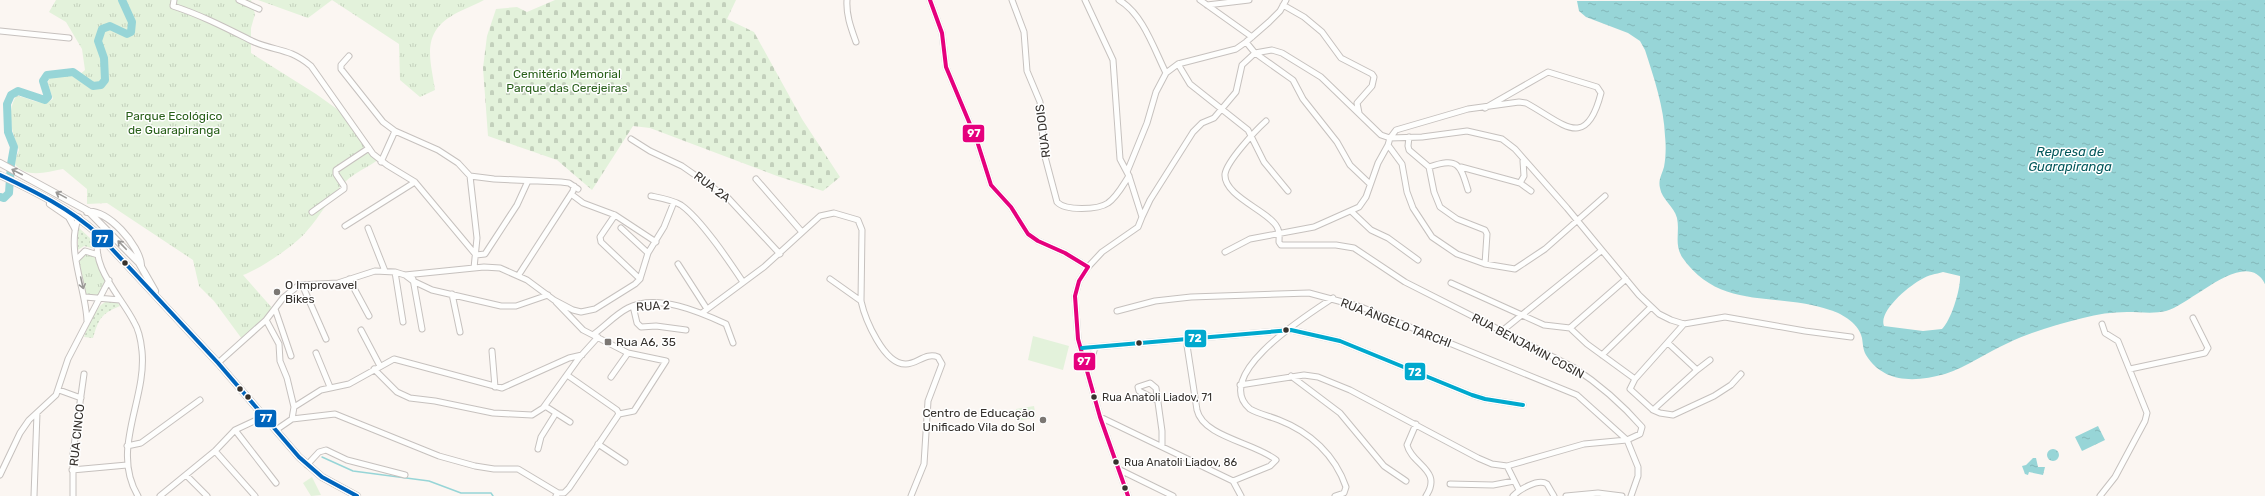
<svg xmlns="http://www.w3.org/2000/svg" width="2265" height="496" viewBox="0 0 2265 496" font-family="Rubik,sans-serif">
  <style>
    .grass { fill: url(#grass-dots) }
    .cemetery { fill: url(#cemetery-stones) }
    .park { fill: url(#park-tufts) }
    .garden { fill: #e3f2db }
    .water { fill: url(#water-ripples); fill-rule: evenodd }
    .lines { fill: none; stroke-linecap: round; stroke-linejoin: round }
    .stream { stroke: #97d5d7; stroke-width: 1.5 }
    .river { stroke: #97d5d7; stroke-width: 8 }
    .minor-casing { stroke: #c6c1be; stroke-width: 7 }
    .major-casing { stroke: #c6c1be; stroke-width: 8 }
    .minor { stroke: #fefefd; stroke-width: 5 }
    .major { stroke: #fefefd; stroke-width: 6 }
    .bus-1-casing { stroke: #fff; stroke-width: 7 }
    .bus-2-casing { stroke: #fff; stroke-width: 7 }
    .bus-3-casing { stroke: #fff; stroke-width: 7 }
    .bus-1 { stroke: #0065bd; stroke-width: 4 }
    .bus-2 { stroke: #e5007d; stroke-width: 4 }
    .bus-3 { stroke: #00a9ce; stroke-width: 4 }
    .oneway { stroke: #9a9896 }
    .bus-dot { fill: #36322e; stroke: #fff; stroke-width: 1.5 }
    .poi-dot { fill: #7b7773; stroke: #fff; stroke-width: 1.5 }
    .labels { text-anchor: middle; stroke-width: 3; stroke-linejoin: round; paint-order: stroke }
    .bus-label { font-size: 11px; fill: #36322e; stroke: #fff; text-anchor: start }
    .park-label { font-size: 12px; fill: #285f19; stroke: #fff }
    .street-label { font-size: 12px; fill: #36322e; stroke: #fff }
    .poi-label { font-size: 12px; fill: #36322e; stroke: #fff; text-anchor: start }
    .water-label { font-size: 13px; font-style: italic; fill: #04585c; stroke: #fff }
    .line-badge { stroke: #fff; stroke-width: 1.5 }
    .badge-label { font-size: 11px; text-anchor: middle; font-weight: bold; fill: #fff }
  </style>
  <defs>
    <pattern id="grass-dots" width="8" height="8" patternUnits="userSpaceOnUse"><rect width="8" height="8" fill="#e3f2db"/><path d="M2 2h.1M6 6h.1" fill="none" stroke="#c3d0bc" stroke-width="1.8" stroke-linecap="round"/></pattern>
    <pattern id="cemetery-stones" width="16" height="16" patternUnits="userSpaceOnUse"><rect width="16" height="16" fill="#e3f2db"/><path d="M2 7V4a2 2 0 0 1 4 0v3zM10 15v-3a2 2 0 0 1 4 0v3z" fill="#c3d0bc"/></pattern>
    <pattern id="park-tufts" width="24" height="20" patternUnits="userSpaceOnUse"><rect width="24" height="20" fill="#e3f2db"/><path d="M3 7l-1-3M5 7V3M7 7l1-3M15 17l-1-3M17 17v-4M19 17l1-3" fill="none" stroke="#c3d0bc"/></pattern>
    <pattern id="water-ripples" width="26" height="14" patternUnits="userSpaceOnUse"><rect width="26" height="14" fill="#97d5d7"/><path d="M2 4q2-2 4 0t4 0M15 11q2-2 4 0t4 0" fill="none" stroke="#83b7b9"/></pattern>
  </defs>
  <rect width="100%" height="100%" fill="#fbf6f2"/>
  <path class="grass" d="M78 227 91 239 92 248 84 246 78 250Z
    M110 300 117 302 120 306C101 314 99 318 93 338L84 337C90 323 94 305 110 300Z"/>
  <path class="cemetery" d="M555 0H736L727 19 754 32 802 119 840 177 823 191 777 176 650 128 633 126 592 190 557 160 488 136 483 68 487 36 496 9 517 7 527 12Z"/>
  <path class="park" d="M56 0H251L255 14 251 28V53L316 94 344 114 378 160C368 167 354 173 345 182 329 197 321 216 306 232 294 246 260 269 243 275L273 309 266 320 242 339 214 301 199 286 193 260 107 203 87 204V189L63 169C46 172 26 179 14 163L19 150C12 133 6 113 16 96 30 97 40 108 53 99L48 84 49 78 65 74 78 76 85 70 82 49 66 22 49 12Z
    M258 0H484C473 6 460 10 450 17 421 35 431 62 435 90L420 97 400 80 399 44 332 0 308 18Z
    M83 253 98 256 108 279 101 298 85 297 77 261Z"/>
  <path class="garden" d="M1033 336 1069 346 1063 370 1028 360Z
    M1034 406 1036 417 1018 421 1016 409Z
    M312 477 321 495 311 496 303 483Z"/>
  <path class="water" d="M2265 0V284C2246 246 2191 305 2166 311 2154 314 2140 312 2127 312 2112 312 2097 314 2083 318 2058 324 2031 332 2008 343 1987 352 1967 367 1945 374 1916 382 1884 384 1866 355 1863 350 1863 344 1862 338 1859 324 1843 314 1830 310 1777 291 1720 312 1682 257 1674 244 1680 232 1677 218 1674 206 1662 200 1660 188 1658 180 1662 174 1664 167 1666 157 1666 145 1665 136 1664 107 1654 78 1645 50L1640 41 1628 33 1586 17 1579 11 1577 1ZM1943 272 1960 276C1961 288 1951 321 1942 329L1923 331 1884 326C1878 311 1910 285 1922 279 1928 275 1936 274 1943 272Z
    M2098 426 2105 440 2082 451 2075 437Z
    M2047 455a6 6 0 1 1 12 0a6 6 0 1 1-12 0Z
    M2033 458H2036L2038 467H2045L2043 475 2029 472 2028 475 2025 474 2022 466 2026 465Z"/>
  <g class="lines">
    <path class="stream" d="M322 457 353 471 429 481 461 493H491L493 496"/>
    <path class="river" d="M0 197 4 198 9 193 11 164 14 147 8 132 7 104 11 95 18 91 45 100 48 97 43 81 47 75 73 72 93 86 101 85 105 80 104 58 98 41 102 29 110 26 127 34 131 32 132 22 122 0"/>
    <g class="minor-casing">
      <path id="minor" d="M174 0 173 6C201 15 226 28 252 41 276 52 288 47 311 66L373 154 387 165 415 182 476 255 485 254 517 205 528 181
        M239 0 259 9
        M847 0C846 15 851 28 856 42
        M930 0 942 33 946 67 977 141 991 185 1011 207 1028 234 1038 241 1065 253 1088 267 1079 281 1075 296 1078 339 1100 417 1128 496
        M1012 0 1024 32 1027 71 1040 102 1044 153 1057 202C1065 211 1098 210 1108 203 1117 197 1123 185 1129 176
        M1085 0 1113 60 1120 159 1129 176 1142 217 1138 227 1102 252 1088 267
        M1119 0C1143 14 1154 49 1166 73
        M1200 0 1252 37
        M1207 5 1249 0
        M1283 5 1304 17 1322 32 1341 58 1372 74 1374 77 1372 86 1357 103 1359 113
        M0 31 69 38
        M1246 42 1255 53 1293 80 1303 99 1337 142 1350 165 1370 184
        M349 56 341 65V69L383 122 395 131 438 150 458 163 470 176 494 179 561 182 569 183 578 189
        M1178 64 1190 84 1248 130 1264 162 1288 191
        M1485 108 1548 72 1597 87 1601 93C1586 152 1563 123 1526 103L1519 102 1468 109 1396 130 1390 138 1388 145 1402 164 1407 192 1413 208 1432 237 1457 254 1485 264 1515 269 1545 249 1605 196
        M1266 121C1256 130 1227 161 1225 174 1223 196 1269 211 1277 227 1280 232 1279 237 1279 242L1281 245H1336L1354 248 1405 282 1573 367C1599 384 1621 403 1642 427L1640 434 1627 440 1584 444 1507 466
        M1409 137 1408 146 1409 150 1429 167 1434 192 1440 207 1457 219 1485 230 1487 234 1485 264
        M631 139 650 151 682 166 728 198 780 254
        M381 162 395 131
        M1429 167C1458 157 1460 164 1468 190
        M1461 167 1520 183 1531 191
        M1127 172 1147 123 1156 92 1166 73 1178 64 1236 49 1246 42 1269 22 1280 11 1286 0
        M470 176 477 238 474 268
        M756 179 802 232
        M1520 183 1524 176 1523 161
        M571 194 583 203 615 215 656 242
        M651 196C661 198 673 200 681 205 701 219 729 261 743 282
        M312 212 344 189V186L336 174V170L369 148
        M1352 212 1371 230 1388 238 1418 260
        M615 215 600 237 601 242 640 279
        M79 217C65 249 86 288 87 321
        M1142 217 1150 200 1193 132 1202 123 1214 118 1236 92 1242 65 1255 53 1272 50 1282 53 1321 77 1381 135 1390 138 1422 137 1467 131 1502 139 1515 149 1567 208 1639 295 1659 314 1671 320 1684 324 1725 317 1805 331 1851 337
        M345 226 415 182
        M368 228 385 271
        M621 228 648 253
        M99 235C89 266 121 296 134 322 139 330 141 341 142 351 147 400 110 449 138 496
        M1225 252 1250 239 1314 227 1359 207 1366 197 1378 163 1388 145
        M77 259 85 251 98 255
        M678 264 707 309
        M395 272 403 322
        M405 275 413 281 432 290 501 306H516L548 295
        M518 276 573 191 574 186
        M349 279 369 316
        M413 279 422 329
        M830 279 861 301
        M1451 283 1544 325 1570 328 1587 344 1635 379 1630 389 1653 410 1697 370 1668 343
        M304 289 326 339
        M452 294 460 332
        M85 297 120 300
        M1333 298C1309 314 1210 375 1250 409 1259 414 1269 416 1279 420 1310 432 1335 455 1346 487L1344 493 1335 496
        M556 302 583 330 628 353 666 361 634 411 619 414
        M633 306 637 323 641 327 656 326 686 330
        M275 309 291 356
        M1117 311 1155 301 1191 297 1309 293 1361 307 1577 395 1627 440 1638 467V476L1631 496
        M702 313 764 267 820 216 834 213 858 220 862 230 861 301C865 319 884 365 906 364 917 364 926 352 938 357L942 364 928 401 924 464 911 496
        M266 320 279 344 280 361 287 378 294 407 292 419
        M1570 328 1626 279
        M361 330 380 366
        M1502 331 1601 251
        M594 334C605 326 616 314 628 308 657 293 700 312 726 324L733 343
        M1186 339 1197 410C1203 437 1256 443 1276 460L1270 466 1233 481
        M1082 348 1291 330 1340 341 1472 395 1485 399 1523 405
        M492 351 495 387
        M316 353 330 387
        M1602 355 1651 307
        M218 363 266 320 283 298 299 285 338 283 375 271 395 272 405 275 484 267 500 268 527 280 554 300 573 310 581 312 595 309 635 284 640 279 648 253 664 227 674 202
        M374 369 397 392 410 398 435 401 493 413 532 415 543 408 579 358 598 337
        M1089 369 1095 347
        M2130 369 2205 353 2208 348 2193 318
        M1697 370 1710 360
        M1291 376 1340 413 1384 466 1406 481
        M611 377 628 353
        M1635 379 1684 324
        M1240 385 1304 375 1318 377 1350 390 1478 458 1492 464 1507 466 1519 490
        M59 390 81 398
        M1157 400 1139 391 1138 387 1150 383 1156 388 1162 431V446
        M545 406 570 422
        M294 407 321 390 349 384 394 359 502 388 569 358 582 355
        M1653 410 1660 413 1673 415 1714 396 1731 385 1741 374
        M1100 417 1233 481 1241 496
        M1416 424 1407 445C1412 465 1443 470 1426 496
        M235 430 276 483
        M276 430 292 419 335 414 439 456 475 466 494 469H518L558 493
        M598 444 625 462
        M127 446 141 443 200 400
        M538 449 541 437 556 413
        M215 451 255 496
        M307 465 319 452 326 450 347 460 405 475
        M72 470 127 465
        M1120 470 1173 496
        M0 475 20 433 29 420 56 395 68 359 109 280
        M186 475 207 496
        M1450 484 1493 485 1514 481
        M34 496 37 413
        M73 496V453L84 374
        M160 496 215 451 235 430 265 416
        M556 496 558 493H564L569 488 619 414 617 410 567 375
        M1513 496C1519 490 1538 478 1547 484L1554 496
        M1566 496 1598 493 1622 496
        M2100 496 2115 477 2145 421 2147 413 2118 341 2105 333 2102 324"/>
    </g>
    <g class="major-casing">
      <path id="major" d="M0 163 88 211 139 263 155 291
        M0 175C36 192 69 208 99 235L218 363 299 457 322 477 357 496
        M50 204 69 217 75 228
        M87 212C107 208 140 246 141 265"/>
    </g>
    <use href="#minor" class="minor"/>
    <use href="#major" class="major"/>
    <g class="bus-1-casing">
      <path id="bus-1" d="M0 175C36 192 69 208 99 235L218 363 299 457 322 477 357 496"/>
    </g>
    <g class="bus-2-casing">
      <path id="bus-2" d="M930 0 942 33 946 67 977 141 991 185 1011 207 1028 234 1038 241 1065 253 1088 267 1079 281 1075 296 1078 339 1100 417 1128 496"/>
    </g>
    <g class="bus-3-casing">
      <path id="bus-3" d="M1082 348 1291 330 1340 341 1472 395 1485 399 1523 405"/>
    </g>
    <use href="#bus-1" class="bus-1"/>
    <use href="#bus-2" class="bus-2"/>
    <use href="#bus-3" class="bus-3"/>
  </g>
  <defs><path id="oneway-shaft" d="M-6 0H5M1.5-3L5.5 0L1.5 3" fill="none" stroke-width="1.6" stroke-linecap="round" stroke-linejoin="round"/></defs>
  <g class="oneway">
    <use href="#oneway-shaft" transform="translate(17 172) rotate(-153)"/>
    <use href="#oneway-shaft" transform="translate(61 195) rotate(-151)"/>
    <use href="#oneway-shaft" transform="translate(122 245) rotate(-134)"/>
    <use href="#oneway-shaft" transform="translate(82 283) rotate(77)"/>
  </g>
  <g class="bus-dot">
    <circle cx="125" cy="263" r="3.5"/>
    <circle cx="1286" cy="330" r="3.5"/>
    <circle cx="1139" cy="343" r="3.5"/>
    <circle cx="240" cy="389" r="3.5"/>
    <circle cx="248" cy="397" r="3.5"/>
    <circle cx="1094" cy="397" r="3.5"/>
    <circle cx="1116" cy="462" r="3.5"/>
    <circle cx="1125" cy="488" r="3.5"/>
  </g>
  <g class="poi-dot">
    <circle cx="277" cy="292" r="4"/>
    <rect x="604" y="338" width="8" height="8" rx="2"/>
    <circle cx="1043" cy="420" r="4"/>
  </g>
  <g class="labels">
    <g class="bus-label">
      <text x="1102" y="401">Rua Anatoli Liadov, 71</text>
      <text x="1124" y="466">Rua Anatoli Liadov, 86</text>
    </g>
    <g class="park-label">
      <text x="567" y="78">Cemitério Memorial<tspan x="567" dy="14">Parque das Cerejeiras</tspan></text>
      <text x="174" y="120">Parque Ecológico<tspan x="174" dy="14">de Guarapiranga</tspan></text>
    </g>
    <g class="street-label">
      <text transform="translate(1043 131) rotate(-97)" y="4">RUA DOIS</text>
      <text transform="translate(712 187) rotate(37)" y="4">RUA 2A</text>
      <text transform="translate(653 306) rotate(-3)" y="4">RUA 2</text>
      <text transform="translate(1396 323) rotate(21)" y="4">RUA ÂNGELO TARCHI</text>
      <text transform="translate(1528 346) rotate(28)" y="4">RUA BENJAMIN COSIN</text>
      <text transform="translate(77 435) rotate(-84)" y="4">RUA CINCO</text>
    </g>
    <g class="poi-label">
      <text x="285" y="289">O Improvavel<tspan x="285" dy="14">Bikes</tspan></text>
      <text x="616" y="346">Rua A6, 35</text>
      <text x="1035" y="417" text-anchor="end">Centro de Educação<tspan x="1035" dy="14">Unificado Vila do Sol</tspan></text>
    </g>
    <g class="water-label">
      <text x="2070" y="156">Represa de<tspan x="2070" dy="15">Guarapiranga</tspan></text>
    </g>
  </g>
  <g class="line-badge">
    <rect x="962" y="124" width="23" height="19" rx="4" fill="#e5007d"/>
    <rect x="91" y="229" width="23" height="19" rx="4" fill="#0065bd"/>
    <rect x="1184" y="329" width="23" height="19" rx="4" fill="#00a9ce"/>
    <rect x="1073" y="352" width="23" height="19" rx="4" fill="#e5007d"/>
    <rect x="1404" y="362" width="22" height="19" rx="4" fill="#00a9ce"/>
    <rect x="254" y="409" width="23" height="19" rx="4" fill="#0065bd"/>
  </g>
  <g class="badge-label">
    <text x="974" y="137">97</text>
    <text x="102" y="243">77</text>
    <text x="1195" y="342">72</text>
    <text x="1084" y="365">97</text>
    <text x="1415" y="376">72</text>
    <text x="266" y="422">77</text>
  </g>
</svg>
